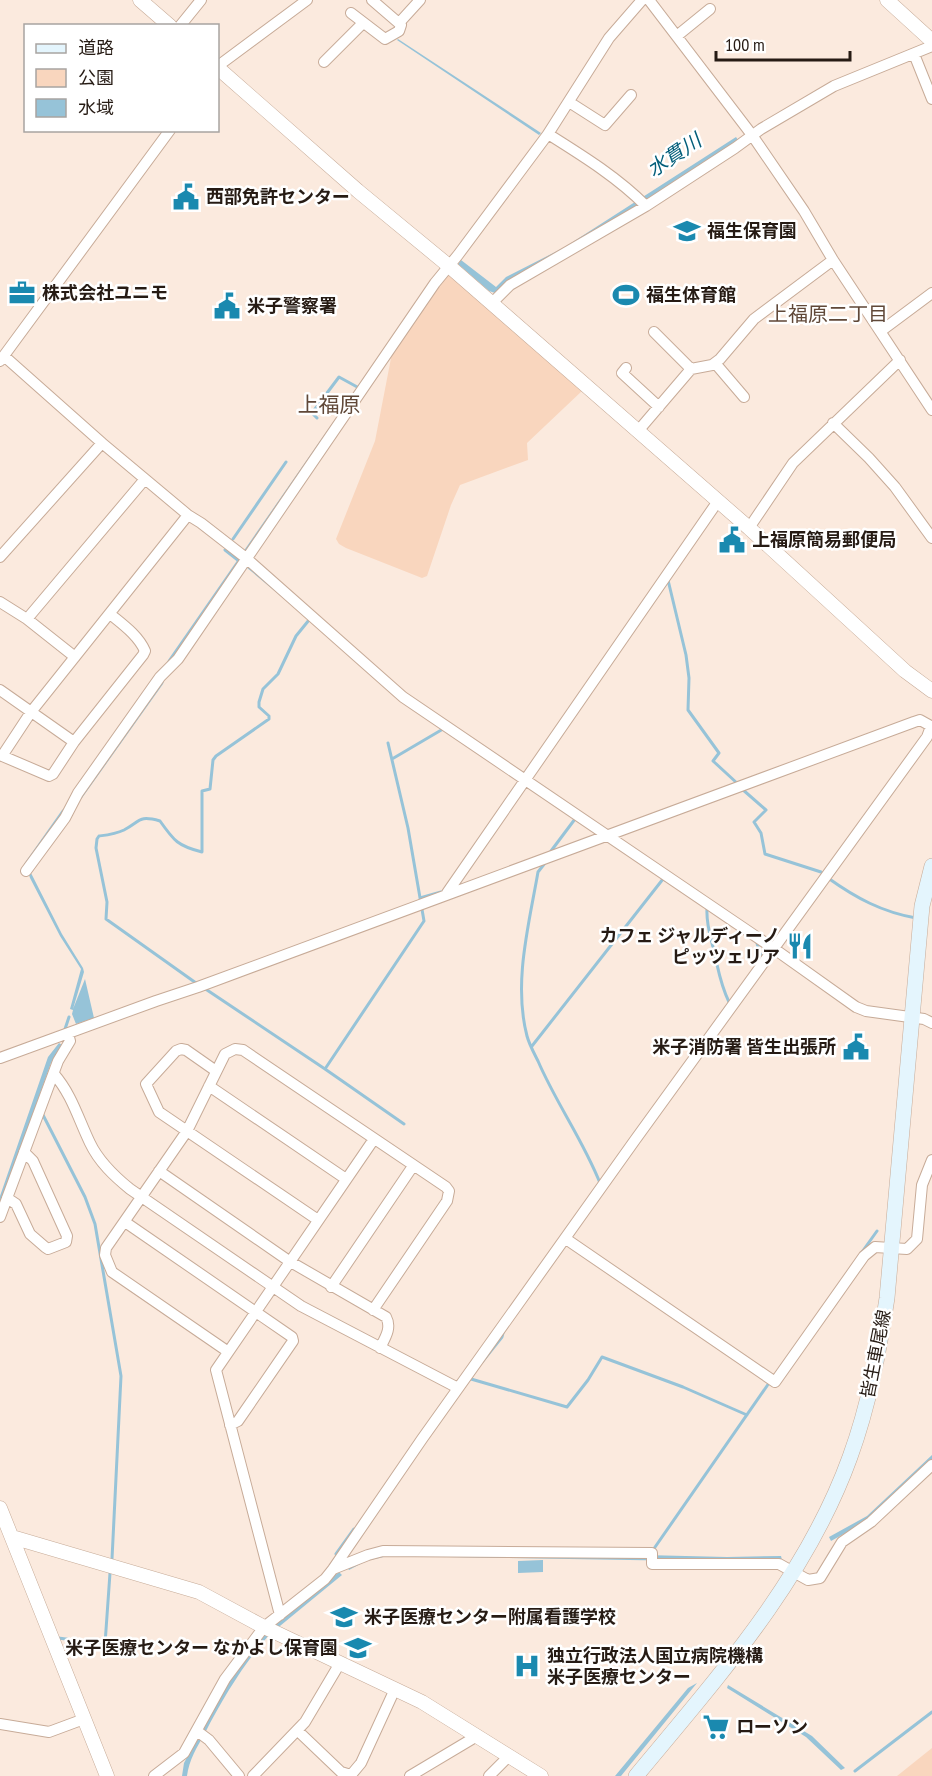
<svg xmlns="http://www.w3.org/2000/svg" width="932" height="1776" viewBox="0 0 932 1776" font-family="'PT Sans Narrow','Noto Sans JP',sans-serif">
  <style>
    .green { fill: #f9d6be }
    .water { fill: #96c3d8 }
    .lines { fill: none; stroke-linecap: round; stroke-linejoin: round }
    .stream { stroke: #96c3d8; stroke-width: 3 }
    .minor-casing { stroke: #c7ab98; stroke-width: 12 }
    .tertiary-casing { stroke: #c7ab98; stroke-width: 15 }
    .secondary-casing { stroke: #c7ab98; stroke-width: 16 }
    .minor { stroke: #fff; stroke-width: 10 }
    .tertiary { stroke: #fff; stroke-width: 14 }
    .secondary { stroke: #e4f5fd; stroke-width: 15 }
    .labels { text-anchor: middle; stroke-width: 5; stroke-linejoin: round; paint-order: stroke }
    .poi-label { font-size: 18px; font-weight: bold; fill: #261b14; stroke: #fff; text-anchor: start }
    .street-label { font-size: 18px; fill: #261b14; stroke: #fff }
    .water-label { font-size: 20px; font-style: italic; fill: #035e7a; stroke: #fff }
    .neighbourhood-label { font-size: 20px; fill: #604838; stroke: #fff }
    .quarter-label { font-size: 21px; fill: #604838; stroke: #fff }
  </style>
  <rect width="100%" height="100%" fill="#fbeade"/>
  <path class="green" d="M447 276H450L583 390 527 443 528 460 460 485 451 505 427 576 422 578 346 548 339 544 336 539 375 441 392 353Z
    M932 1748V1776H897Z"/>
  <path class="water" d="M398 39 541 133 539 135 397 40Z
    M736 137 738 140 692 171 495 293 489 291 458 264 461 260 496 287 506 277 565 247Z
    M438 271 441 273 247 555 300 612 240 562 171 662 163 684 82 798 65 813 24 866V864L62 810 80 796 160 681 168 660Z
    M31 873 62 934 83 968 84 972 73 1009 85 979 94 1018 76 1024 72 1014 73 1010 70 1009 81 969 60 936 30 878 29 875Z
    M59 1043 62 1045 51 1063 0 1205V1196L48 1057Z
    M932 1455V1460L869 1520 831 1541 829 1537 867 1516Z
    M644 1555 727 1557 781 1556 782 1560 690 1561 388 1556 366 1561 349 1570 347 1567 372 1556Z
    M543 1560V1572L518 1573V1561Z
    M339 1572 342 1575 269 1635C243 1665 223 1698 205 1733 197 1747 189 1760 187 1776H182L184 1763 228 1681 260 1640 275 1624Z
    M697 1683 621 1776H615L688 1688Z
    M728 1685 812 1736 845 1768 841 1770 806 1737 727 1688Z"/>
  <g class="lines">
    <path class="stream" d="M317 418 312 413 339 377 359 388
      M233 539 286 462
      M225 550 239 561
      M668 580 686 655 689 678 688 710 719 753 713 761 738 784
      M388 743 408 828 424 921 325 1069 404 1124
      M392 759 443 729
      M742 789 766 810 754 822 761 833 765 854 821 872
      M551 851 575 819
      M545 863 538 872C529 924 513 983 527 1036 529 1044 534 1053 538 1061 556 1103 583 1140 600 1183
      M828 878C856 898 882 912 916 918
      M420 898 441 892
      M707 909C706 927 712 940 715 956 719 973 721 986 729 1002
      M756 964 761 957 757 943
      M196 983 106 919 107 902 96 848 97 839 99 836C107 835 116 834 124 830 141 821 138 815 160 821 174 841 178 846 202 852V791L210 789 213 760 216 756 269 719V716L259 707V702L263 689 278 674 296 636 309 620
      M204 988 325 1069
      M65 1029 69 1017
      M532 1046 663 879 665 880
      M42 1113 85 1197 95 1224 121 1376 112 1559
      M862 1252 877 1231
      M482 1362 502 1337 503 1333
      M471 1379 567 1407 588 1380 602 1357 683 1387 747 1415
      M653 1550 769 1383
      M336 1554 354 1529
      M58 1638 105 1644 110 1573
      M855 1771 932 1712"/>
    <g class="minor-casing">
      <path id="minor" d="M649 0 752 135 804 211 833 260 932 410
        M351 13 385 39 399 31 401 25 372 0
        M399 23 420 0
        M180 26 201 0
        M678 35 710 9
        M914 54 932 99
        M324 62 363 23
        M218 66 307 0
        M569 102 605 125 631 95
        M548 134C583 156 617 177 646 206
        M491 304 510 285 646 206 735 148 761 129 834 86 932 46
        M881 331 932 293
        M654 332 691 369
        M4 356 102 443 188 515 201 523 246 558 403 697 773 948 856 1007 866 1011 924 1019 932 1023
        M0 361 170 130
        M715 363 744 397
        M626 368 622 373 659 407
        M833 423 869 458 895 487 932 538
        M638 431 691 369 712 365 720 359 754 319 833 260
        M749 528 793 463 900 360
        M0 557 102 443
        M0 602 27 619 145 479
        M27 619 75 657
        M0 690 74 742 143 655 145 651C138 635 122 624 110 614
        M0 755 49 776 53 774 74 742
        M2 756 31 712 188 515
        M26 871 65 818 78 793 160 677 178 659 435 283 458 255 548 134 609 38 642 0
        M447 893 718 501
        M0 1058 156 1001 198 987 914 722 920 720 929 725 930 729 927 737 635 1140 422 1439 333 1569 325 1579 264 1627 225 1679 184 1753 154 1776
        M216 1071 186 1050 181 1049 176 1051 146 1084 159 1112 318 1220
        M54 1074C72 1095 78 1118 90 1143 99 1162 114 1176 130 1189L301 1306 458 1388
        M209 1086 346 1179
        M159 1171 289 1261 386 1317C392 1328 385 1338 380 1348
        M7 1198 16 1204 30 1234 45 1247 48 1249 66 1242 67 1236 33 1161 24 1152
        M0 1217 58 1061 70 1041 68 1034
        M125 1222 292 1337 293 1341 238 1421 230 1425
        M566 1239 775 1382 864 1256 875 1247 907 1249 917 1239 922 1185 932 1160
        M331 1287 413 1166
        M227 1351 112 1272 105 1255 106 1248 187 1131 225 1054 235 1049 243 1050 446 1187 449 1191 447 1201 373 1310
        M333 1569 368 1555 383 1551 652 1553V1564H779L808 1580 820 1578 842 1542 871 1522 932 1465
        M280 1615 216 1370 374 1139
        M0 1724 49 1732 84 1719
        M197 1731 209 1740 239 1776
        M298 1731 341 1772 351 1775 361 1763 395 1689
        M253 1776 305 1722 340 1663
        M410 1776 477 1736
        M489 1776 509 1756"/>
    </g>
    <g class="tertiary-casing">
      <path id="tertiary" d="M140 0 170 26
        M887 0 932 41
        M218 68 358 191 449 266 749 528 905 671 932 691
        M0 1508 107 1776
        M12 1537 199 1592 264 1627 422 1702 541 1776"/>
    </g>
    <g class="secondary-casing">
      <path id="secondary" d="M636 1776C718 1677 806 1579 850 1457 869 1405 879 1351 887 1298L922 906 932 866"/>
    </g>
    <use href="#minor" class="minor"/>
    <use href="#tertiary" class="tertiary"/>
    <use href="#secondary" class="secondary"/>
  </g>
  <defs>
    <g id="civic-bare" transform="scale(2.07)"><path d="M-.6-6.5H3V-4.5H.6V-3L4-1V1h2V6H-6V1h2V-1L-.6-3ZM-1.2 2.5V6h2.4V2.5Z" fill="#1a89af" stroke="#fff" stroke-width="2.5" paint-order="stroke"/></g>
    <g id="school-bare" transform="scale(2.07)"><path d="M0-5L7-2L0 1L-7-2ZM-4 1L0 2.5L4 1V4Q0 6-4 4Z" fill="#1a89af" stroke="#fff" stroke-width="2.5" paint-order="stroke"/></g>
    <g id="office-bare" transform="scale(2.07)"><path d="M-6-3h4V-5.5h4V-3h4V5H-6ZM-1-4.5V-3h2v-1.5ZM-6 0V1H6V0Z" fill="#1a89af" stroke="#fff" stroke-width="2.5" paint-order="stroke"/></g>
    <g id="stadium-bare" transform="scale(2.07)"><path d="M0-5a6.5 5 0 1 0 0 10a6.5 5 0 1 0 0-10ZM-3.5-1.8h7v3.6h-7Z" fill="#1a89af" stroke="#fff" stroke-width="2.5" paint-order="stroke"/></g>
    <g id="restaurant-bare" transform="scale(2.07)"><path d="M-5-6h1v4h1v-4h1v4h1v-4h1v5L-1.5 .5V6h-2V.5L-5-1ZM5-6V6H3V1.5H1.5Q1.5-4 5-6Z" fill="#1a89af" stroke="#fff" stroke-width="2.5" paint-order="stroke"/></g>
    <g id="hospital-bare" transform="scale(2.07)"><path d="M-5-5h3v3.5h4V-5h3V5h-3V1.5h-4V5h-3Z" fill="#1a89af" stroke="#fff" stroke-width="2.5" paint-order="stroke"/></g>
    <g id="supermarket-bare" transform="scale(2.07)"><path d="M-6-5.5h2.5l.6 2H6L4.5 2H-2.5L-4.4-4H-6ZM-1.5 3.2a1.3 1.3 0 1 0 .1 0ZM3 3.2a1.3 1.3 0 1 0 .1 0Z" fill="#1a89af" stroke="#fff" stroke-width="2.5" paint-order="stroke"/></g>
  </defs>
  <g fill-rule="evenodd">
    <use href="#civic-bare" x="186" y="197"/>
    <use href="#school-bare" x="687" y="231"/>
    <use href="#office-bare" x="22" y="293"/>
    <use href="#stadium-bare" x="626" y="295"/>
    <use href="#civic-bare" x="227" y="306"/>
    <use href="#civic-bare" x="732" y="540"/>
    <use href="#restaurant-bare" x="800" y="946"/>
    <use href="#civic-bare" x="856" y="1047"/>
    <use href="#school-bare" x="344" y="1617"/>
    <use href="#school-bare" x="358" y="1648"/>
    <use href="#hospital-bare" x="527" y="1666"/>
    <use href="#supermarket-bare" x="716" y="1727"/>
  </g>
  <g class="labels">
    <g class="poi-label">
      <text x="206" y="203">西部免許センター</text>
      <text x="707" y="237">福生保育園</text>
      <text x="42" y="299">株式会社ユニモ</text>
      <text x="646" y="301">福生体育館</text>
      <text x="247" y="312">米子警察署</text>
      <text x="752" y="546">上福原簡易郵便局</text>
      <text x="780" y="942" text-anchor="end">カフェ ジャルディーノ<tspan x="780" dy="21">ピッツェリア</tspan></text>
      <text x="836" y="1053" text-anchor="end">米子消防署 皆生出張所</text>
      <text x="364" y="1623">米子医療センター附属看護学校</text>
      <text x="338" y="1654" text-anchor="end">米子医療センター なかよし保育園</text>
      <text x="547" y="1662">独立行政法人国立病院機構<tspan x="547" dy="21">米子医療センター</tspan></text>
      <text x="736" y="1733">ローソン</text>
    </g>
    <g class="street-label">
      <text transform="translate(876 1354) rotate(-79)" y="6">皆生車尾線</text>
    </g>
    <g class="water-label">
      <text transform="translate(674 155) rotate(-34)" y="7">水貫川</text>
    </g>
    <g class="neighbourhood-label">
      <text x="828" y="321">上福原二丁目</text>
    </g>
    <g class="quarter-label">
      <text x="329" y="412">上福原</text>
    </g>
  </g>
  <rect x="24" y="24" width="195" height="108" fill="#ffffff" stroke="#a8a4a1" stroke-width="1.5"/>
  <rect x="36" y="44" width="30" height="9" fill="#e4f5fd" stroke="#a8a4a1" stroke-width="1.5"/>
  <text x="78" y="54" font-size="18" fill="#261b14">道路</text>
  <rect x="36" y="69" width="30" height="18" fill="#f9d6be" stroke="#a8a4a1" stroke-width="1.5"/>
  <text x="78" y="84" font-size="18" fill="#261b14">公園</text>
  <rect x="36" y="99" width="30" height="18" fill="#96c3d8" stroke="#a8a4a1" stroke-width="1.5"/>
  <text x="78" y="114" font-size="18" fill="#261b14">水域</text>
  <path d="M716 51v9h134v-9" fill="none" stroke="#261b14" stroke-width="3"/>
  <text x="725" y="51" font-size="18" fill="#261b14" stroke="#ffffff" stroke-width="4.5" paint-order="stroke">100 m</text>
</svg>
